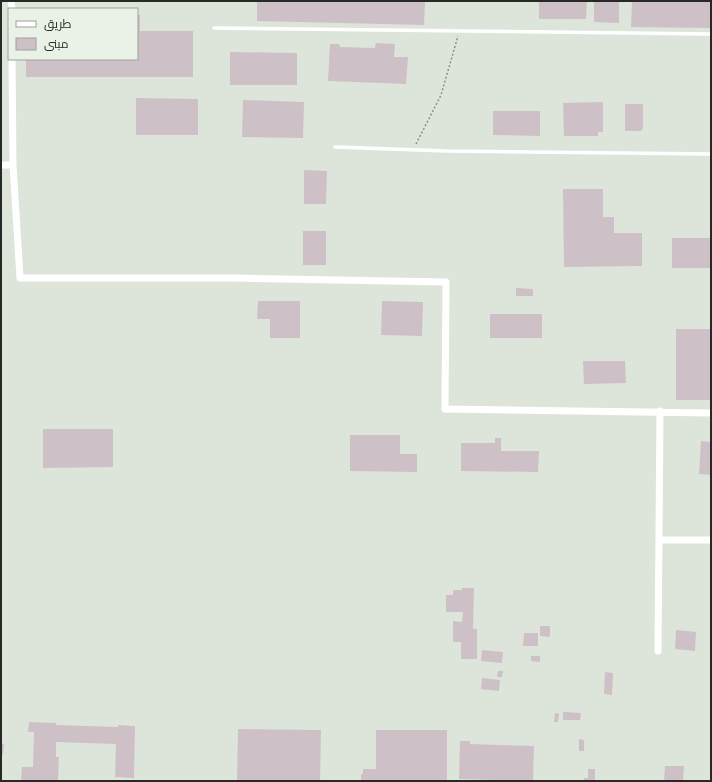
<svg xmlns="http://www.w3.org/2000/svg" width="712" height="782" viewBox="0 0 712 782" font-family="'Source Sans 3',Cairo,sans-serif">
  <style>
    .building { fill: #cdc1c7 }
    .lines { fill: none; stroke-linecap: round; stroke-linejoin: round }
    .path { stroke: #8a9089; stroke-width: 1.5; stroke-dasharray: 2 2; stroke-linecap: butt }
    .lane { stroke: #fff; stroke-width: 3.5 }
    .street { stroke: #fff; stroke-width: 7 }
  </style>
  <rect width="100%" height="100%" fill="#dde5db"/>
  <path class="building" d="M257 1H425L424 25 257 21Z
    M539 1H587L586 19H539Z
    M594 1H619V23L594 22Z
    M632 1H711V28L631 27Z
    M137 15H140V31H193V77H26V59H137Z
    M376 43 395 44 394 57H408L406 84 328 81 330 44H339L340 47 375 48Z
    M230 52 297 53V85H230Z
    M136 98 198 99V135H136Z
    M243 100 304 102 303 138 242 137Z
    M603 102V132H598V136H564L563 103Z
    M625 104H643V128L641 131H625Z
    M493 111H540V136L493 135Z
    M304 170 327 171 326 204H304Z
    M563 189H603V217H614V233H642V266L564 267Z
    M303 231H326V265H303Z
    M672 238H711V268H672Z
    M516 288 533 289V296H516Z
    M258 301H300V338H270V319H257Z
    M382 301 423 302 422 336 381 335Z
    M490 314H542V338H490Z
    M676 329H711V400H676Z
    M583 361H625L626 383 584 384Z
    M43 429H113V467L43 468Z
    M350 435H400V454H417V472L350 471Z
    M495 438H501V451H539L538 472 461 471V443H495Z
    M701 441 711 442V475L699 474Z
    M462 588H474L473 629H477V659H461V642H453V621L462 622 463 612H446V595H453V590H462Z
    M540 626H550V637L540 636Z
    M676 630 696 632 695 651 675 649Z
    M524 633H538V646H523Z
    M482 650 503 652 502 663 481 661Z
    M531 656H540V662L531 661Z
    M498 671H503L502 677H497Z
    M605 672 613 673 612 695 604 694Z
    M482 678 500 680 499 691 481 689Z
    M563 712 581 713 580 720H563Z
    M555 713 559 714 558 722H554Z
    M29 722 56 723V725L118 727V725L135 726 134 778 115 777 116 744 56 742V757H59L58 781H21L22 767H33L34 732H28Z
    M238 729 321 730 320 781H237Z
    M376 730H447V781H361V774H363V769H376Z
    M579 739 584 740V751H579Z
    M460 741H470V744L534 746 533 781 459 779Z
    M1 743 4 744 3 755 1 756Z
    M665 766H684L683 781H664Z
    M588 769H595V781H584V778H588Z"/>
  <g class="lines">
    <path class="path" d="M416 144 441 95 458 36"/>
    <path class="lane" d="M214 28 711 34
      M335 147 447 151 711 154"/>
    <path class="street" d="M11 1 12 9
      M1 165H13L12 59
      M13 165 20 278H234L446 282 445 409 711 413
      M659 540H711
      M658 651 660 411"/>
  </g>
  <rect width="712" height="782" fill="none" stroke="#262925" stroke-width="4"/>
  <rect x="8" y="8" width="130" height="52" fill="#eaf2e8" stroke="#9ca29a"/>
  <rect x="16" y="21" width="20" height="6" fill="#ffffff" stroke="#9ca29a"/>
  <text x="44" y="28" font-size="12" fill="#262925">طريق</text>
  <rect x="16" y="38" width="20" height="12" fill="#cdc1c7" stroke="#9ca29a"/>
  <text x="44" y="48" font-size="12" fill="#262925">مبنى</text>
</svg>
